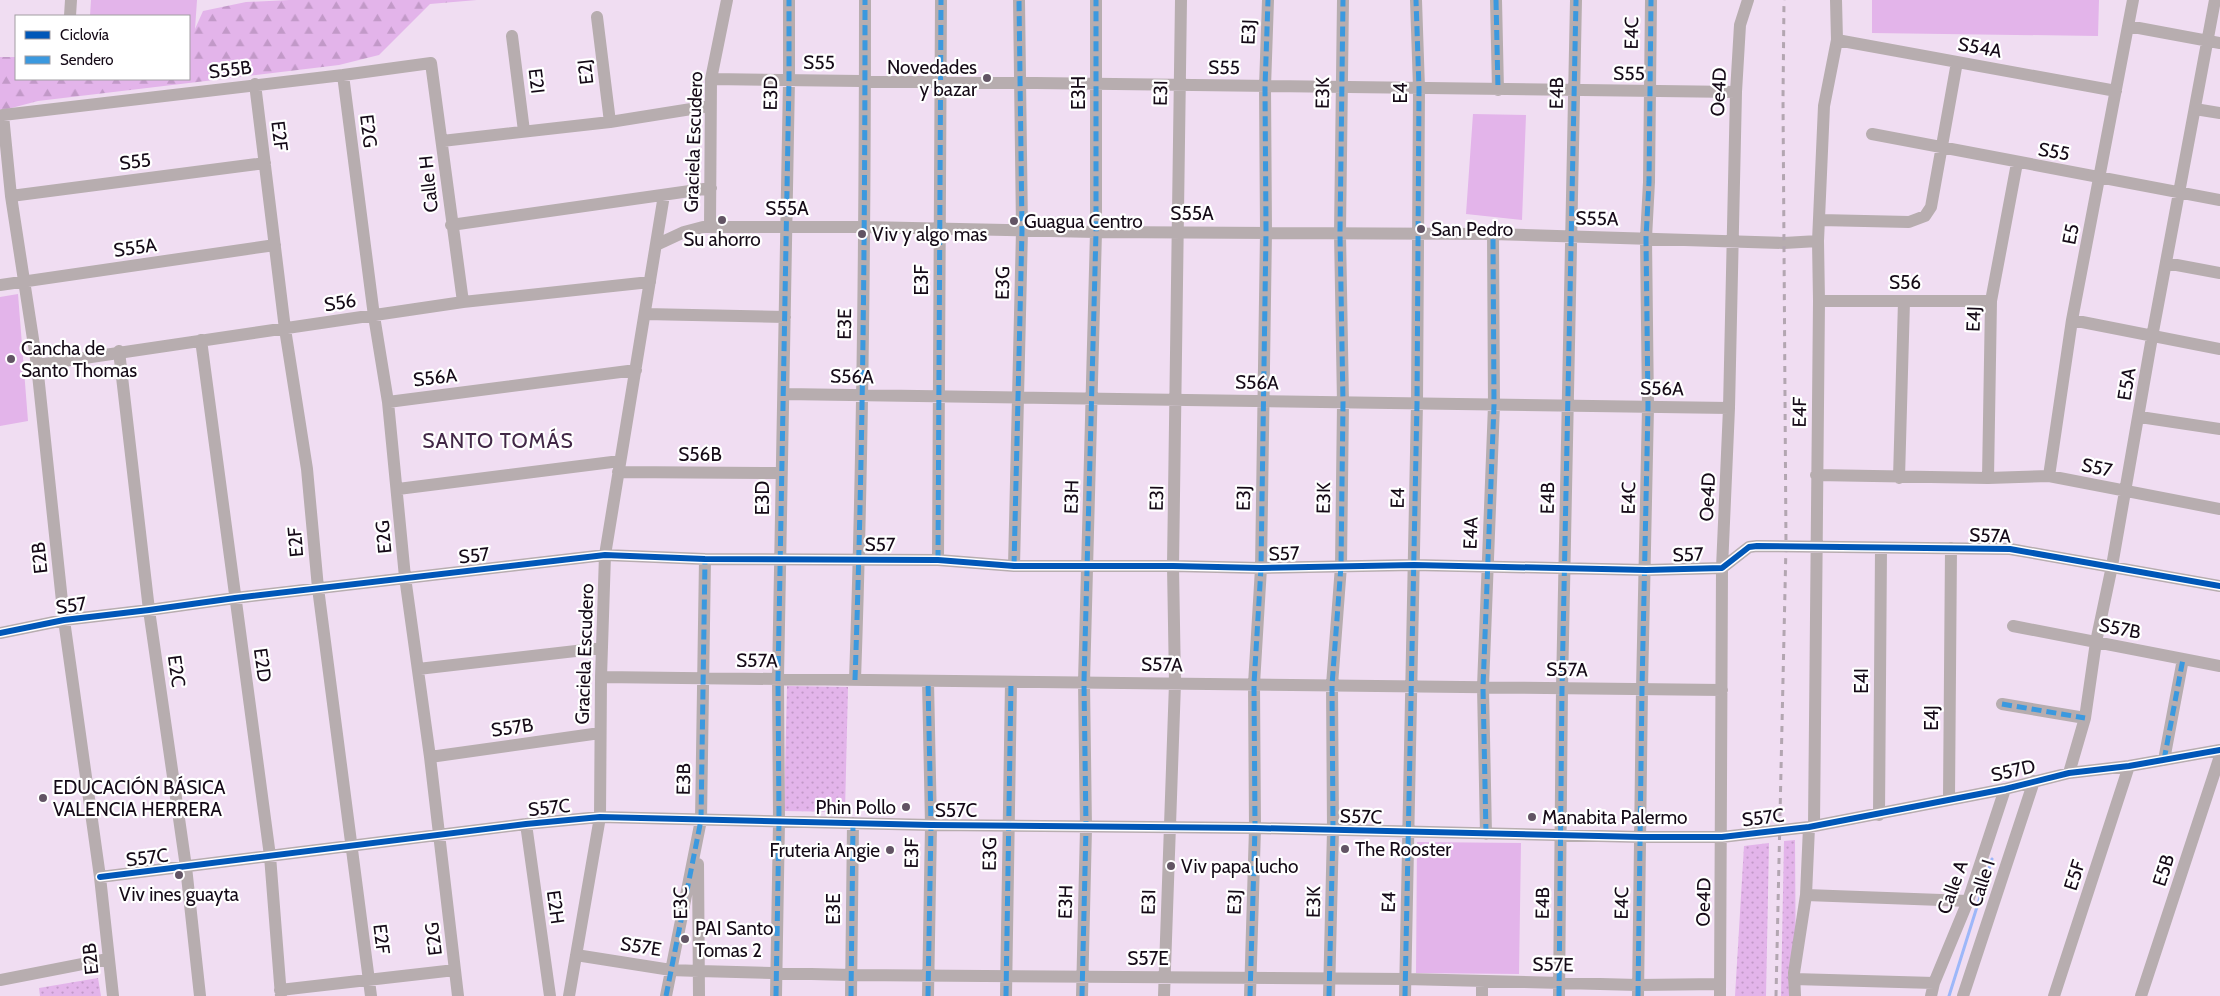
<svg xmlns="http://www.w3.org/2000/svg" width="2220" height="996" viewBox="0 0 2220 996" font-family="Cabin,sans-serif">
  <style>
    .grass { fill: url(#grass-dots) }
    .forest { fill: url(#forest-firs) }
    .garden { fill: #e3b4ea }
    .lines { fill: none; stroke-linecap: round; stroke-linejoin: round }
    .stream { stroke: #9db7f9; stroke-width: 3 }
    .minor { stroke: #b7adaf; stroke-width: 12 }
    .rail { stroke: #b3a6b1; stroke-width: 3; stroke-dasharray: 6 6; stroke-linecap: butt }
    .quiet { stroke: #3b99df; stroke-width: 5; stroke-dasharray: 10 5; stroke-linecap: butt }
    .cycleway-casing { stroke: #fff; stroke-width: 9 }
    .cycleway { stroke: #0057b8; stroke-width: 6 }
    .poi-dot { fill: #625464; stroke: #fff; stroke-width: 2 }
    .labels { text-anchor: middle; stroke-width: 4.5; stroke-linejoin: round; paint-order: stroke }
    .street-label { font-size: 19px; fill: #150a17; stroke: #fff }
    .poi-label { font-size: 19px; fill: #150a17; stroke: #fff; text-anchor: start }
    .quarter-label { font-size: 21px; letter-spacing: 1px; fill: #422847; stroke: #fff }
  </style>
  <defs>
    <pattern id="grass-dots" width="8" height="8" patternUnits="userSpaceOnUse" patternTransform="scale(1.25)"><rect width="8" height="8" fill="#e3b4ea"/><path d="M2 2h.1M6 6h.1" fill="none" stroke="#c299c8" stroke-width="1.8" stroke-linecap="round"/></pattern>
    <pattern id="forest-firs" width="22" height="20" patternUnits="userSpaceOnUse" patternTransform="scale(1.25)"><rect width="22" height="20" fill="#e3b4ea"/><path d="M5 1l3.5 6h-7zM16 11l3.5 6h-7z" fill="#c299c8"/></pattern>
  </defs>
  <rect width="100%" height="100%" fill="#f0ddf2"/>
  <path class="grass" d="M787 686 848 687 845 812 784 811Z
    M1795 840 1796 996H1781L1784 841Z
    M1769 843 1766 996H1735L1744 846Z
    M98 978 101 996H40L39 988Z"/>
  <path class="forest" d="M289 0H477L430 4 379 55 339 65 38 101 0 111V57H16V79H189V29H195L203 11 246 2Z"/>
  <path class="garden" d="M91 0H197L195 29H189V16H90Z
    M1872 0H2099L2098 36 1872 33Z
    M1473 114 1526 115 1522 220 1466 214Z
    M18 294 28 421 0 426V297Z
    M1417 842 1521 843 1519 974 1416 973Z"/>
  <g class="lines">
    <path class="stream" d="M1949 996 1992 859"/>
    <path class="minor" d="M1496 0 1498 90
      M70 16 71 0
      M597 17 610 122
      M2128 26 2220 43
      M512 36 524 131
      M1837 40 2116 91
      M343 75 374 316 388 402 405 577 430 757 458 996
      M711 79 1736 92
      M255 84 285 329 307 469 318 588 371 996
      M2195 109 2220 113
      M1872 134 2220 200
      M442 141 610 122 710 106
      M11 196 265 163
      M1820 220 1909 222 1925 216 1931 207 1957 62
      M451 225 711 188
      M710 227 711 79 727 0
      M656 245 684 232 703 227H865L1096 232 1493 234 1784 243 1818 241
      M2166 263 2220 273
      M0 285 275 245
      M1819 301H1991
      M645 314 785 317
      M2072 320 2220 349
      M201 340 270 856 281 996
      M119 351 149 610 186 867 200 996
      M37 365 463 302 650 282
      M784 394 1729 408
      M388 402 636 370
      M2140 417 2220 429
      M618 472 781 473
      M1816 475 1988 478 2049 476 2220 509
      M2049 476 2072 320 2133 0
      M1899 478 1904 301
      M1988 478 1991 301 2017 163
      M398 489 620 461
      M938 560 941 0
      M1014 566 1022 230 1019 0
      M2013 626 2220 666
      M0 633 64 620 149 610 235 598 605 555 705 559 938 560 1014 566H1173L1261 568 1414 565 1646 570 1722 568 1749 547 1757 546 2010 549 2220 586
      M418 669 602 648
      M601 677 1722 690
      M855 680C863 453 865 227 865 0
      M2002 704 2085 718
      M430 757 600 733
      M2164 760 2183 659
      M2069 773 2085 718 2096 642 2112 566 2152 337 2215 0
      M1949 798 1951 548
      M1879 815 1881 549
      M526 824 550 996
      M1814 826 1819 301 1818 241 1824 106 1837 40 1836 0
      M1486 834 1483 687 1494 405 1493 234
      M698 864 699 996
      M100 877 526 824 600 817 931 825 1255 828 1641 837H1722L1809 827 2005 789 2069 773 2129 766 2220 750
      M1806 895 1968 901
      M576 955 671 970 699 971 851 975 1405 979 1638 985 1720 984
      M1794 979 1934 983
      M0 980 108 959
      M1482 982V996
      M280 990 455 970
      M113 996 100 877 64 620 37 365 11 196 3 115 343 75 431 63 463 302
      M569 996 600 817 601 677 605 555 664 195
      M666 996 701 820 705 559
      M776 996 779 821 778 679 789 80V0
      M851 996 853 823
      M928 996 931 825 928 681
      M1006 996 1011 682
      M1082 996 1086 828 1084 682 1096 232V0
      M1164 996 1175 683 1173 566 1181 0
      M1250 996 1255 828 1254 684 1261 568 1266 232 1265 87 1268 0
      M1329 996 1333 830 1332 685 1341 566 1343 403 1340 233 1343 0
      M1405 996 1417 403 1419 88 1416 0
      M1559 996 1562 688 1576 0
      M1638 996 1642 689 1648 407 1646 238 1649 182 1651 0
      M1720 996 1722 568 1729 408 1736 92 1740 25 1748 0
      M1795 996 1794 973 1806 895 1809 827
      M1931 996 1934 983 1968 901 2005 789
      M1963 996 2034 781
      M2054 996 2129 766
      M2141 996 2220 756"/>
    <path class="rail" d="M1776 996 1786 545 1783 99 1784 0"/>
    <path class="quiet" d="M1496 0 1498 90
      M938 560 941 0
      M1014 566 1022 230 1019 0
      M855 680C863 453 865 227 865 0
      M2002 704 2085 718
      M2164 760 2183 659
      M1486 834 1483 687 1494 405 1493 234
      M666 996 701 820 705 559
      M776 996 779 821 778 679 789 80V0
      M851 996 853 823
      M928 996 931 825 928 681
      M1006 996 1011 682
      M1082 996 1086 828 1084 682 1096 232V0
      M1250 996 1255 828 1254 684 1261 568 1266 232 1265 87 1268 0
      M1329 996 1333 830 1332 685 1341 566 1343 403 1340 233 1343 0
      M1405 996 1417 403 1419 88 1416 0
      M1559 996 1562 688 1576 0
      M1638 996 1642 689 1648 407 1646 238 1649 182 1651 0"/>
    <g class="cycleway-casing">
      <path id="cycleway" d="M0 633 64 620 149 610 235 598 605 555 705 559 938 560 1014 566H1173L1261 568 1414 565 1646 570 1722 568 1749 547 1757 546 2010 549 2220 586
        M100 877 526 824 600 817 931 825 1255 828 1641 837H1722L1809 827 2005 789 2069 773 2129 766 2220 750"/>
    </g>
    <use href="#cycleway" class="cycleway"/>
  </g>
  <g class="poi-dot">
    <circle cx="987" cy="78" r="5"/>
    <circle cx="722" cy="220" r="5"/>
    <circle cx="1014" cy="221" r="5"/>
    <circle cx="1421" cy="229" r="5"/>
    <circle cx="862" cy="234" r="5"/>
    <circle cx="11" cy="359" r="5"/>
    <circle cx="43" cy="798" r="5"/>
    <circle cx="906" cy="807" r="5"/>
    <circle cx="1532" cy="817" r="5"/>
    <circle cx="1345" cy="849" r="5"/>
    <circle cx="890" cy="850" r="5"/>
    <circle cx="1171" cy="866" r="5"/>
    <circle cx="179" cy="875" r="5"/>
    <circle cx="685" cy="939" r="5"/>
  </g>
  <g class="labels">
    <g class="street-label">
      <text transform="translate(1248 32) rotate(-88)" y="7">E3J</text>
      <text transform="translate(1631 33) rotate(-89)" y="7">E4C</text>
      <text transform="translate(1980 47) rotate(10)" y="7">S54A</text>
      <text transform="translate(819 62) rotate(1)" y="7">S55</text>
      <text transform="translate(1224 67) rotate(1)" y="7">S55</text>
      <text transform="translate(230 69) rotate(-7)" y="7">S55B</text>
      <text transform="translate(585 72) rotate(-97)" y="7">E2J</text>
      <text transform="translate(1629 73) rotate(1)" y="7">S55</text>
      <text transform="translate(537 81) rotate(83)" y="7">E2I</text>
      <text transform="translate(1718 92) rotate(-87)" y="7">Oe4D</text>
      <text transform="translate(770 93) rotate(-89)" y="7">E3D</text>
      <text transform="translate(1078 93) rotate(-90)" y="7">E3H</text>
      <text transform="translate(1160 93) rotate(-89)" y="7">E3I</text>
      <text transform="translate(1322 93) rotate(-89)" y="7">E3K</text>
      <text transform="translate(1400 93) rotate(-90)" y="7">E4</text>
      <text transform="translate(1556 93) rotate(-89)" y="7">E4B</text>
      <text transform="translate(369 131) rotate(83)" y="7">E2G</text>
      <text transform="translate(280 136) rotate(83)" y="7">E2F</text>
      <text transform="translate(693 142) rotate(-88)" y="7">Graciela Escudero</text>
      <text transform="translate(2054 151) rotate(10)" y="7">S55</text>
      <text transform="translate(135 161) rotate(-7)" y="7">S55</text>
      <text transform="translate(428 184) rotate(-96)" y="7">Calle H</text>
      <text x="787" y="215">S55A</text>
      <text x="1192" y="220">S55A</text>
      <text transform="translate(1597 218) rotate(1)" y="7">S55A</text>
      <text transform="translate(2070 234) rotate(-79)" y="7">E5</text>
      <text transform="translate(135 247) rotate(-8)" y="7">S55A</text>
      <text transform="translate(921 280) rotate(-90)" y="7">E3F</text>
      <text x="1905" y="289">S56</text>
      <text transform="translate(1002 283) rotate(-89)" y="7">E3G</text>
      <text transform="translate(340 302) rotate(-9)" y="7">S56</text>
      <text transform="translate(1973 319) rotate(-88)" y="7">E4J</text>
      <text transform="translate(844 324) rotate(-89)" y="7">E3E</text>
      <text transform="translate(852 376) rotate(1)" y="7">S56A</text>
      <text transform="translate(435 377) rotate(-7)" y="7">S56A</text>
      <text transform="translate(1257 382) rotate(1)" y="7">S56A</text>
      <text transform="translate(2126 384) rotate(-81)" y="7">E5A</text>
      <text transform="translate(1662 388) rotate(1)" y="7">S56A</text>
      <text transform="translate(1799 412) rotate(-89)" y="7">E4F</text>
      <text x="700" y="461">S56B</text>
      <text transform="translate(2097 467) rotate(12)" y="7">S57</text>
      <text transform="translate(1071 497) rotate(-88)" y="7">E3H</text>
      <text transform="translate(1707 497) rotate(-87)" y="7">Oe4D</text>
      <text transform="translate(762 498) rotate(-90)" y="7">E3D</text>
      <text transform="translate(1156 498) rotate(-89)" y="7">E3I</text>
      <text transform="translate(1243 498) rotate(-89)" y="7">E3J</text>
      <text transform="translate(1323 498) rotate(-89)" y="7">E3K</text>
      <text transform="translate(1397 498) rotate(-89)" y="7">E4</text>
      <text transform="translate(1547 498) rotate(-89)" y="7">E4B</text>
      <text transform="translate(1628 498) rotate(-89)" y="7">E4C</text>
      <text transform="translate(1470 533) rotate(-88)" y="7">E4A</text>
      <text transform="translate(1990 535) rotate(2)" y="7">S57A</text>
      <text transform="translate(383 537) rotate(-95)" y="7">E2G</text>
      <text transform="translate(295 542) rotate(-95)" y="7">E2F</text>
      <text transform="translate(880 544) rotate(1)" y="7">S57</text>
      <text transform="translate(1284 553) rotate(-2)" y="7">S57</text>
      <text transform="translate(1688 554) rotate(-2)" y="7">S57</text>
      <text transform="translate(474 555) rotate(-6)" y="7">S57</text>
      <text transform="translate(39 558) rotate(-96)" y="7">E2B</text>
      <text transform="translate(71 605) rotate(-8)" y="7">S57</text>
      <text transform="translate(2120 628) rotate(11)" y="7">S57B</text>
      <text transform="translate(584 654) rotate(-88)" y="7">Graciela Escudero</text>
      <text transform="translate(757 660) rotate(1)" y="7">S57A</text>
      <text transform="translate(1162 664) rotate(1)" y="7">S57A</text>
      <text transform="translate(263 665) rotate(82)" y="7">E2D</text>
      <text transform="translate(1567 669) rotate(1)" y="7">S57A</text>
      <text transform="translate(177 671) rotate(82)" y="7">E2C</text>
      <text transform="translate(1861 681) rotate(-90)" y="7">E4I</text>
      <text transform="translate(1931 718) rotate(-90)" y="7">E4J</text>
      <text transform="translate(512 727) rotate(-8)" y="7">S57B</text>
      <text transform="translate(2013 770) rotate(-13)" y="7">S57D</text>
      <text transform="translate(683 779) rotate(-89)" y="7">E3B</text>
      <text transform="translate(549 807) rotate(-6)" y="7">S57C</text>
      <text x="956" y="817">S57C</text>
      <text transform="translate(1361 816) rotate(2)" y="7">S57C</text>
      <text transform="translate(1763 817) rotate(-7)" y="7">S57C</text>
      <text transform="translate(911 853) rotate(-89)" y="7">E3F</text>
      <text transform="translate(989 854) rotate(-89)" y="7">E3G</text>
      <text transform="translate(147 857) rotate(-7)" y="7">S57C</text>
      <text transform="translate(2163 870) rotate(-72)" y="7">E5B</text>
      <text transform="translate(2074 875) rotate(-72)" y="7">E5F</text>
      <text transform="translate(1981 883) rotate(-72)" y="7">Calle I</text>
      <text transform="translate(1952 887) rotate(-70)" y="7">Calle A</text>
      <text transform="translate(1065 902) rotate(-88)" y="7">E3H</text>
      <text transform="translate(1148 902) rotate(-89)" y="7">E3I</text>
      <text transform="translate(1234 902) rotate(-88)" y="7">E3J</text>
      <text transform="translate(1313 902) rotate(-89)" y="7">E3K</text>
      <text transform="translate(1388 902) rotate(-88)" y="7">E4</text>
      <text transform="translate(1703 902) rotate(-89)" y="7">Oe4D</text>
      <text transform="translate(680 903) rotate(-91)" y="7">E3C</text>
      <text transform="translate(1542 903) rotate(-89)" y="7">E4B</text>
      <text transform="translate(1621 903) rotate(-89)" y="7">E4C</text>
      <text transform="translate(556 907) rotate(82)" y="7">E2H</text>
      <text transform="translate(833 909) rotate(-90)" y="7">E3E</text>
      <text transform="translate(382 939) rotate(83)" y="7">E2F</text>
      <text transform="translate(433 939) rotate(-97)" y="7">E2G</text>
      <text transform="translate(641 946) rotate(9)" y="7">S57E</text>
      <text x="1148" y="965">S57E</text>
      <text transform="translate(90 959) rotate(-96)" y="7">E2B</text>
      <text transform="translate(1553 964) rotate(1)" y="7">S57E</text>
    </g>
    <g class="poi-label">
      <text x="977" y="74" text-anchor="end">Novedades<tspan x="977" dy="22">y bazar</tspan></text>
      <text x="1024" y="228">Guagua Centro</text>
      <text x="1431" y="236">San Pedro</text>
      <text x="872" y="241">Viv y algo mas</text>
      <text x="722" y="246" text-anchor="middle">Su ahorro</text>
      <text x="21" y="355">Cancha de<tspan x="21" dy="22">Santo Thomas</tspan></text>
      <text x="53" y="794">EDUCACIÓN BÁSICA<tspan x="53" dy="22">VALENCIA HERRERA</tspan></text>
      <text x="896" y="814" text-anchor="end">Phin Pollo</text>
      <text x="1542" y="824">Manabita Palermo</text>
      <text x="1355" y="856">The Rooster</text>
      <text x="880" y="857" text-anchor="end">Fruteria Angie</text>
      <text x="1181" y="873">Viv papa lucho</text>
      <text x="179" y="901" text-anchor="middle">Viv ines guayta</text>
      <text x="695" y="935">PAI Santo<tspan x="695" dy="22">Tomas 2</tspan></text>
    </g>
    <g class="quarter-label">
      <text x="498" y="448">SANTO TOMÁS</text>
    </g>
  </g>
  <rect x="15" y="15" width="175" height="65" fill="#ffffff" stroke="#a19da2"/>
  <rect x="25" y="31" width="25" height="8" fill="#0057b8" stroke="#a19da2"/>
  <text x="60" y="40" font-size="15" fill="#150a17">Ciclovía</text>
  <rect x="25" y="56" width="25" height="8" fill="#3b99df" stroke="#a19da2"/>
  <text x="60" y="65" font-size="15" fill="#150a17">Sendero</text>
</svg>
